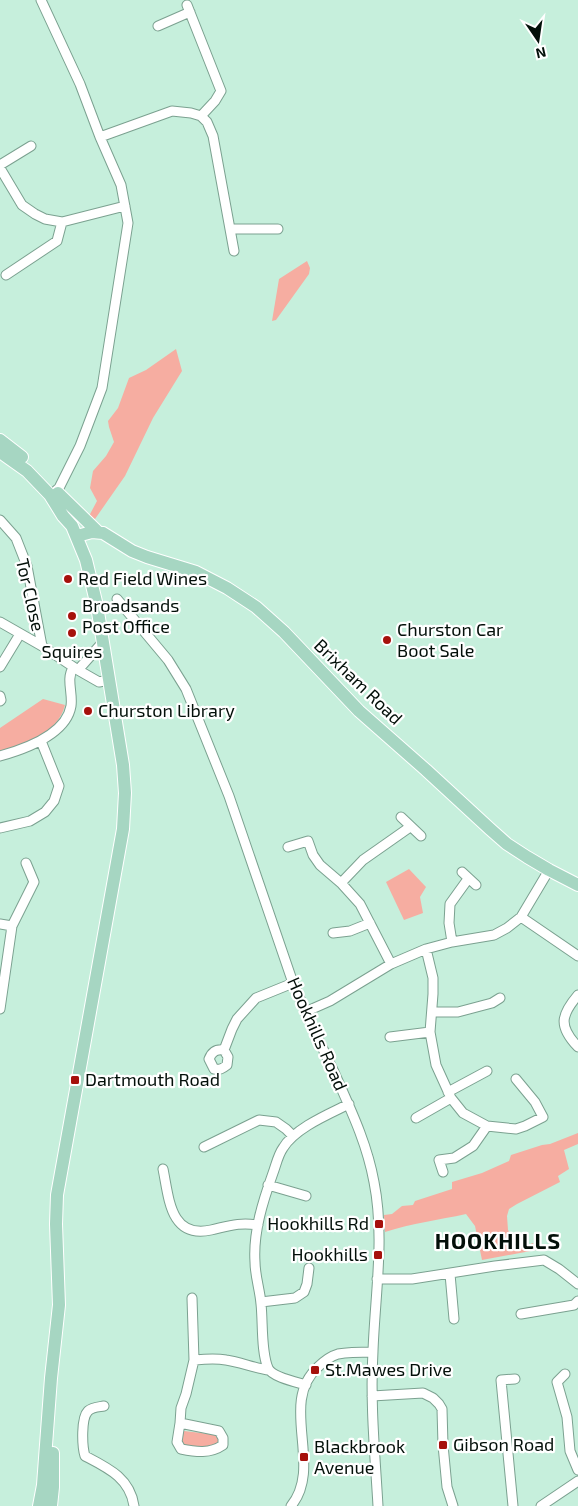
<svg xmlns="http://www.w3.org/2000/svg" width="578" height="1506" viewBox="0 0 578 1506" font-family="'Exo 2',sans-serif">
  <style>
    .green { fill: #f6ada1 }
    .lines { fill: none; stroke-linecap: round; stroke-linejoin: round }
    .street-casing { stroke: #7ba190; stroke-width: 11 }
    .primary-casing { stroke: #fff; stroke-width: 14 }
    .street { stroke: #fff; stroke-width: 9 }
    .primary { stroke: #a6d6c2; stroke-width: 12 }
    .poi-dot { fill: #a6110c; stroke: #fff; stroke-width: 2 }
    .labels { text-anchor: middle; stroke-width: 4.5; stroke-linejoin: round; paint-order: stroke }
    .poi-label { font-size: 18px; fill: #030f09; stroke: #fff; text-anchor: start }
    .street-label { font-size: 18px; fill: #030f09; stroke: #fff }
    .district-label { font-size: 22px; font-weight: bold; letter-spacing: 1px; fill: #030f09; stroke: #fff }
  </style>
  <rect width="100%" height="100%" fill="#c6efdc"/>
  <path class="green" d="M307 261 310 268 309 274 276 320 272 321 279 279Z
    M176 349 182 371 153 418 125 476 95 519 89 516 97 501 90 488 93 471 106 456 114 442 109 427 108 421 118 408 129 378 146 370Z
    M43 699 65 705C58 734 25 743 0 752V728Z
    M409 869 426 887 420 897 423 913 404 920 386 882Z
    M578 1133V1144L564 1150 569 1169 558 1176 560 1182 517 1204 509 1209 507 1216 508 1230 519 1245 525 1246 533 1243 536 1250 482 1260 475 1226 466 1214C439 1220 412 1223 385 1232L384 1215 392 1214 402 1206 413 1205 415 1201 452 1189V1182L482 1173 509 1161 511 1155 542 1145 550 1144Z
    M184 1431 218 1435 219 1444C211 1447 187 1452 182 1443 181 1441 181 1436 181 1434Z"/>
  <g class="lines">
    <g class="street-casing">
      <path id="street" d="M41 0 80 84 100 137 121 185 128 223 102 388 80 446 59 488 51 495
        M187 5 221 91 215 101 201 116
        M158 26 190 12
        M100 137 172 111 191 113 201 116 207 122 213 136 234 251
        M0 165 31 146
        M0 168 22 205 35 214 45 219 62 222 125 206
        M230 229H278
        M6 275 57 241 62 222
        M0 520 16 538 27 566 42 646
        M117 599 168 660 186 689 229 796 293 983C306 1013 320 1043 334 1072 350 1108 367 1143 374 1182 385 1237 375 1295 373 1351 370 1403 375 1454 378 1506
        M0 622 42 646 78 670 102 643
        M0 667 20 634
        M78 670 99 682 109 680
        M0 696 1 700 0 701
        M0 756C25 749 66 735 71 706 73 693 66 679 73 668
        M401 817 421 836
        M0 828 30 821 45 812 54 801 59 786 41 741
        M288 847 308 841 313 855 320 865 341 883 360 904 391 964
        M462 872 476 885
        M341 883 363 860 410 827
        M521 917 578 956
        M0 924 12 926
        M333 933 350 931 370 923
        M452 942 449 923 450 904 468 879
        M426 949 433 978V994L430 1032 436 1065 451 1098 463 1113 487 1126 473 1146 454 1158 439 1160 443 1172
        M578 995C561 1015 558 1026 578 1047
        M0 1009 12 926 34 882 26 863
        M305 1012 330 1001 391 964 426 949 452 942 494 935 507 928 521 917 549 870
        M432 1012H458L492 1003 500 998
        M390 1037 430 1032
        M224 1050C217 1049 212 1051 209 1059L214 1069C220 1070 222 1069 227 1065L228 1057 224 1050 232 1029 237 1019 256 998 293 983
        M448 1092 487 1071
        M416 1118 451 1098
        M487 1126 516 1129 525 1126 543 1117 535 1102 516 1079
        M204 1147 259 1120 276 1122 286 1129 293 1136
        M163 1169C169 1198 170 1239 211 1230 229 1226 239 1222 258 1225
        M268 1185 306 1196
        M450 1274 454 1319
        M377 1279H412L495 1266 544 1260 559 1269 578 1284
        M192 1298 194 1360
        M261 1302 295 1298 304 1292 307 1284 309 1268
        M521 1314 574 1305 578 1301
        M565 1374 557 1382 567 1417 570 1451 578 1470
        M306 1385C296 1382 272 1377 268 1368 261 1352 263 1322 261 1304 260 1290 255 1276 255 1262 253 1232 263 1201 273 1173 276 1165 278 1155 283 1148 295 1128 329 1114 349 1104
        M372 1396 423 1393 433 1398 439 1404 442 1409 443 1445 447 1487 453 1506
        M104 1406C99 1407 92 1407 88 1411 81 1418 82 1446 85 1456 108 1468 130 1478 134 1506
        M180 1423 177 1442 181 1449C196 1452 210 1454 223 1445V1438L219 1431 180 1423 181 1408 186 1394 194 1360C205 1359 215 1358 226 1360 240 1362 254 1368 268 1370
        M291 1506C324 1466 278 1403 318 1367 323 1362 331 1356 338 1354 349 1352 361 1352 373 1352
        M513 1506 501 1380 515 1379
        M541 1506 578 1481"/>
    </g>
    <g class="primary-casing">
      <path id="primary" d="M0 440 22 457
        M0 452 27 471 50 495 63 516 72 526 86 560 97 606 123 765 125 793 123 829 57 1195 56 1224 59 1305 51 1378 43 1485 39 1506
        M58 493 98 532
        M77 536 92 532 103 533 132 551 147 557 196 572 227 588 256 607 284 632 359 711 426 770 490 829 507 844 527 857 549 870 578 885
        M51 1506 53 1487V1453"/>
    </g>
    <use href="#street" class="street"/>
    <use href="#primary" class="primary"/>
  </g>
  <g class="poi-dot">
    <circle cx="68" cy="579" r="5"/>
    <circle cx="72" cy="616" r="5"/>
    <circle cx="72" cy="633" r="5"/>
    <circle cx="387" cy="640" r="5"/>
    <circle cx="88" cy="711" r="5"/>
    <rect x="70" y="1075" width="10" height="10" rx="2.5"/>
    <rect x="374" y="1219" width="10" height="10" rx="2.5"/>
    <rect x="373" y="1250" width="10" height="10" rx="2.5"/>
    <rect x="310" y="1365" width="10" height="10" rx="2.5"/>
    <rect x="438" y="1440" width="10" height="10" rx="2.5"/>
    <rect x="299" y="1452" width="10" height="10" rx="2.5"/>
  </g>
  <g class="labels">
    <g class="poi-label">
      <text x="78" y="585">Red Field Wines</text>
      <text x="82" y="612">Broadsands<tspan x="82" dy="21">Post Office</tspan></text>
      <text x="397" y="636">Churston Car<tspan x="397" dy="21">Boot Sale</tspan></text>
      <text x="72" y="658" text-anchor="middle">Squires</text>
      <text x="98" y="717">Churston Library</text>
      <text x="85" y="1086">Dartmouth Road</text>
      <text x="369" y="1230" text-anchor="end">Hookhills Rd</text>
      <text x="368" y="1261" text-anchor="end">Hookhills</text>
      <text x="325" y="1376">St.Mawes Drive</text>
      <text x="453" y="1451">Gibson Road</text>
      <text x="314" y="1453">Blackbrook<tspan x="314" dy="21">Avenue</tspan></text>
    </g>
    <g class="street-label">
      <text transform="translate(30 595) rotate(77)" y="6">Tor Close</text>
      <text transform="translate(358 682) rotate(44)" y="6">Brixham Road</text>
      <text transform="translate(317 1034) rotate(66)" y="6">Hookhills Road</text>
    </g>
    <g class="district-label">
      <text x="498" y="1249">HOOKHILLS</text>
    </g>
  </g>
  <g transform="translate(538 40) rotate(167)" stroke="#ffffff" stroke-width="4" paint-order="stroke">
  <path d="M0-4L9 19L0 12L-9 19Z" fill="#030f09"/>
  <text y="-8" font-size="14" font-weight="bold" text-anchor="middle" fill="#030f09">N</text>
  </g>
</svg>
